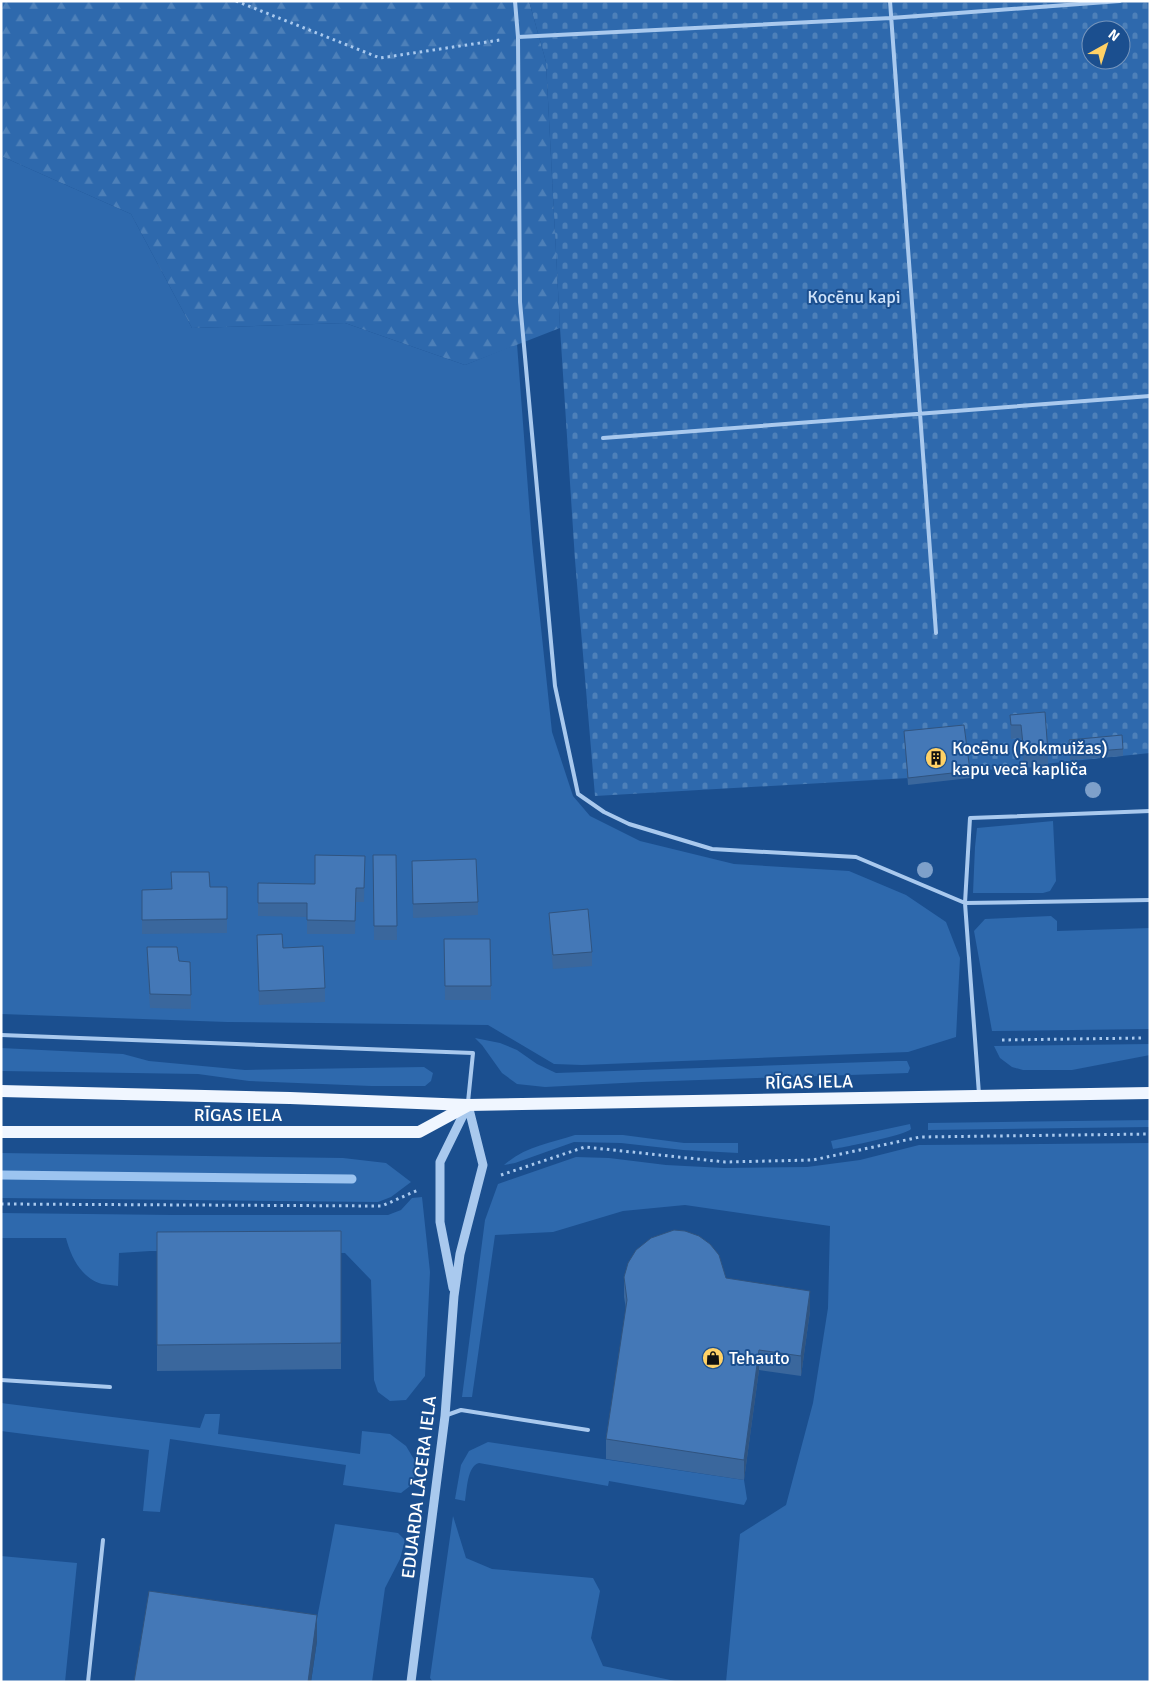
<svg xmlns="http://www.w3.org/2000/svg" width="1151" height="1683" viewBox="0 0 1151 1683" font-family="Signika,sans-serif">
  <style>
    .green { fill: #2e69ad }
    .forest { fill: url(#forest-firs) }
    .cemetery { fill: url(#cemetery-stones); fill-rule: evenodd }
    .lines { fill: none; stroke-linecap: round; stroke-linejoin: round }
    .stream { stroke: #9cc4f0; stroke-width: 9 }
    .path { stroke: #a9c9ee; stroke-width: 3; stroke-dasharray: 2.5 4; stroke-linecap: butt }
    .service { stroke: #a9c9ee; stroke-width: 4 }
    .tertiary { stroke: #a9c9ee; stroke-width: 9 }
    .primary { stroke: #f0f6ff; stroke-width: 12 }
    .tree { fill: #7ea0ca }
    .wall { fill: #3a679d }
    .shaded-wall { fill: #305480 }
    .building { fill: #4478b7; stroke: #305480 }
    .labels { text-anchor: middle; stroke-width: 4; stroke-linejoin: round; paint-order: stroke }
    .park-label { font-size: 18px; fill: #cfe3fa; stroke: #1b4f8f }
    .poi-label { font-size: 18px; fill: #fff; stroke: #1b4f8f; text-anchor: start }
    .street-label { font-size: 18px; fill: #fff; stroke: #1b4f8f }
  </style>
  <defs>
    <pattern id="forest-firs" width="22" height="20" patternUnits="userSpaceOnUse" patternTransform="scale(1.25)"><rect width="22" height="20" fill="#2e69ad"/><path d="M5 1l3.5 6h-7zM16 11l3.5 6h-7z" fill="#4d80b9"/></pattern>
    <pattern id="cemetery-stones" width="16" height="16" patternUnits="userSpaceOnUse" patternTransform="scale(1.25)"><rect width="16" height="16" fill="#2e69ad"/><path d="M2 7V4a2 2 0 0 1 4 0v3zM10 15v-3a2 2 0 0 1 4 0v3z" fill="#4d80b9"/></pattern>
  </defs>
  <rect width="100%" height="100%" fill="#1b4f8f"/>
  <path class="green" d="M1 156 131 214 192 328 345 323 465 365 517 344 532 542 552 732 573 796 590 816 640 841 734 864 849 871 906 895 946 922 960 958 956 1037 908 1052 582 1065 554 1064 488 1025 227 1022 1 1014Z
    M1053 821 1056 881 1050 891 1043 893H973L975 847 977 828Z
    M1051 916 1057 921V931L1150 928V1029L992 1031 974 931 985 919Z
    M475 1038 500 1043 517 1050 537 1064 556 1073 897 1061H907L910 1068 908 1073 642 1082 545 1087 517 1084 502 1073 482 1045Z
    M1150 1044V1055L1072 1070H1023L1012 1067 1000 1058 994 1046Z
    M1 1048 123 1054 149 1061 245 1070 424 1067 433 1073 431 1081 425 1086H371L249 1081 198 1074 1 1071Z
    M1150 1120V1127L928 1130V1123Z
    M910 1124 911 1129C906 1135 845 1147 833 1149L831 1141Z
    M575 1135H623L684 1143H738V1153L683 1150 621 1143 574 1142 515 1163 504 1165C524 1147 550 1143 575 1135Z
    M1150 1143V1682H726L740 1534 786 1505 813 1403 828 1308 830 1226 685 1205 623 1211 553 1232 495 1235 472 1397H462L485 1220 498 1184 576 1157 609 1158 666 1165 724 1168 807 1167 860 1160 919 1145Z
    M1 1153 343 1158 386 1163 411 1182 391 1197 378 1202 1 1198Z
    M422 1197 430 1272 425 1376 406 1400 390 1401 378 1392 374 1380 371 1280 345 1253 150 1251 119 1253 118 1286C113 1285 107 1285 102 1284 81 1278 71 1257 66 1238H1V1213L173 1215H388L401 1210 412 1198Z
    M1 1403 200 1428 205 1414H220L218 1434 360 1454 362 1431 390 1434 406 1446 415 1461 414 1483 401 1493 343 1485 346 1465 170 1439 160 1512 143 1511 149 1450 1 1431Z
    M488 1442 744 1480 747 1499 744 1505 609 1481 608 1486 479 1463C467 1466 467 1490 465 1501L455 1499 461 1465 469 1451Z
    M453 1516 466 1558 492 1569 593 1578 600 1591 591 1638 603 1666 680 1682H433L430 1678Z
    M335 1524 398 1533 405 1540 400 1559 385 1588 372 1682H311L317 1641 315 1629Z
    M1 1556 77 1563 65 1682H1Z"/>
  <path class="forest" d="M1 1H529L546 62 560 328 465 365 345 323 192 328 131 214 1 156Z"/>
  <path class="cemetery" d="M529 1H1150V753L909 778 595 796 575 560 560 328 546 62ZM1091 30H1121V60H1091Z"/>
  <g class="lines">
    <path class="stream" d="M1 1175 352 1179"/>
    <path class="path" d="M236 1 380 58 500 40
      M1002 1040 1143 1038
      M501 1175 585 1147 725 1162 813 1160 920 1137 1150 1134
      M1 1204 382 1206 418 1190"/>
    <path class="service" d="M515 1 518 37 520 302 555 686 578 794 604 812 629 824 712 849 856 857 965 903 1150 900
      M890 1 936 633
      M518 37 891 18 1120 1
      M603 438 1150 396
      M1 1035 473 1053 468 1102
      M979 1094 965 903 970 818 1150 811
      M1 1380 110 1387
      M447 1415 461 1410 588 1430
      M88 1682 103 1540"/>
    <path class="tertiary" d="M453 1288 440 1222V1162L468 1105
      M411 1682 445 1416 454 1296 460 1254 483 1165 468 1105"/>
    <path class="primary" d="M1 1091 290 1098 468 1105 1150 1093
      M1 1132H419L467 1106"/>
  </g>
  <g class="tree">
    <circle cx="1093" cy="790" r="8"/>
    <circle cx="925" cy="870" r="8"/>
  </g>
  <path class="wall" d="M1045 712 1048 753V766L1024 768 1021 738 1011 739 1010 715Z
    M904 731 970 771V778L908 785Z
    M1069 740 1123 749V756L1070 760Z
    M373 855H396L397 940H374Z
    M365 856 364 902H356L355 934H307V917L258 916V903L315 884Z
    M412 861 478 902V915L413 918Z
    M210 887H227V933L142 934V890L171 889Z
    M549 913 592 952V966L553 969 549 927Z
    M257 935 283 948 325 988V1002L259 1005Z
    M444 939H490L491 1000H445Z
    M147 947 179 961 190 962 191 1009 150 1008 147 960Z
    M341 1231V1369L157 1371V1232Z
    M624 1277 726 1278 810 1311 801 1376 759 1370 744 1480 606 1459V1439L626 1309 624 1297Z"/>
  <path class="shaded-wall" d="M810 1291V1311L801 1376V1356Z
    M759 1350V1370L744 1480V1460Z
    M317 1615V1641L311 1682H308Z"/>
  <path class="building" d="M1045 712 1048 753 1024 754 1021 725H1011L1010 715Z
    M964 725 970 771 908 778 904 731Z
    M1122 735 1123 749 1070 753 1069 740Z
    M315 855 365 856 364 888H356L355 921 307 920V903H258V883L315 884Z
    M373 855H396L397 926H374Z
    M476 859 478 902 413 904 412 861Z
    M171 872H209L210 887H227V919L142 920V890L172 889Z
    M588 909 592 952 553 955 549 913Z
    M282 934 283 948 323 946 325 988 259 991 257 935Z
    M444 939H490L491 986H445Z
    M147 947H177L179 961 190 962 191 995 150 994Z
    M674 1230 685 1231 699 1236 710 1244 719 1255 726 1278 810 1291 801 1356 759 1350 744 1460 606 1439 627 1300 624 1277 628 1263 636 1250 651 1238Z
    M341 1231V1343L157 1345V1232Z
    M149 1591 317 1615 308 1682H134Z"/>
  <defs>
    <g id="building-disc" transform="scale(1.125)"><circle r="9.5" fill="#ffd166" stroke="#1b4f8f"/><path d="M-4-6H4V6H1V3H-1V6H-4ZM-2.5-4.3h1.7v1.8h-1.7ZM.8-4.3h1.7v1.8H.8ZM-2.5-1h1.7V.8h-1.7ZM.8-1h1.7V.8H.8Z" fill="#111"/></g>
    <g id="shop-disc" transform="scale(1.125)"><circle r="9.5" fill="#ffd166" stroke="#1b4f8f"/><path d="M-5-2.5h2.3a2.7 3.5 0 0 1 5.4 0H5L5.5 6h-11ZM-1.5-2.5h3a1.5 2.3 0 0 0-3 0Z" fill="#111"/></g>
  </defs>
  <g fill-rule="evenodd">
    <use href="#building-disc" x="936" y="758"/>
    <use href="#shop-disc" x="713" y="1358"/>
  </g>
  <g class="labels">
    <g class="park-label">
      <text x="854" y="303">Kocēnu kapi</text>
    </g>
    <g class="poi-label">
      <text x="952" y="754">Kocēnu (Kokmuižas)<tspan x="952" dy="21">kapu vecā kapliča</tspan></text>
      <text x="729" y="1364">Tehauto</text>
    </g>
    <g class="street-label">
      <text transform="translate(809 1082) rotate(-1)" y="6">RĪGAS IELA</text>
      <text x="238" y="1121">RĪGAS IELA</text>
      <text transform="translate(419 1487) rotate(-83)" y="6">EDUARDA LĀCERA IELA</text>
    </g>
  </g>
  <rect width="1151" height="1683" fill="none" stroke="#ffffff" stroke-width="5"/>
  <g transform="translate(1106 45) rotate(39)"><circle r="24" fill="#1b4f8f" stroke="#7695bc"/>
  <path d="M0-4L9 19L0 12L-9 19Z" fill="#ffd166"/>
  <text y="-8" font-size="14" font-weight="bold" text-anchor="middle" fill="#ffffff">N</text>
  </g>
</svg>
